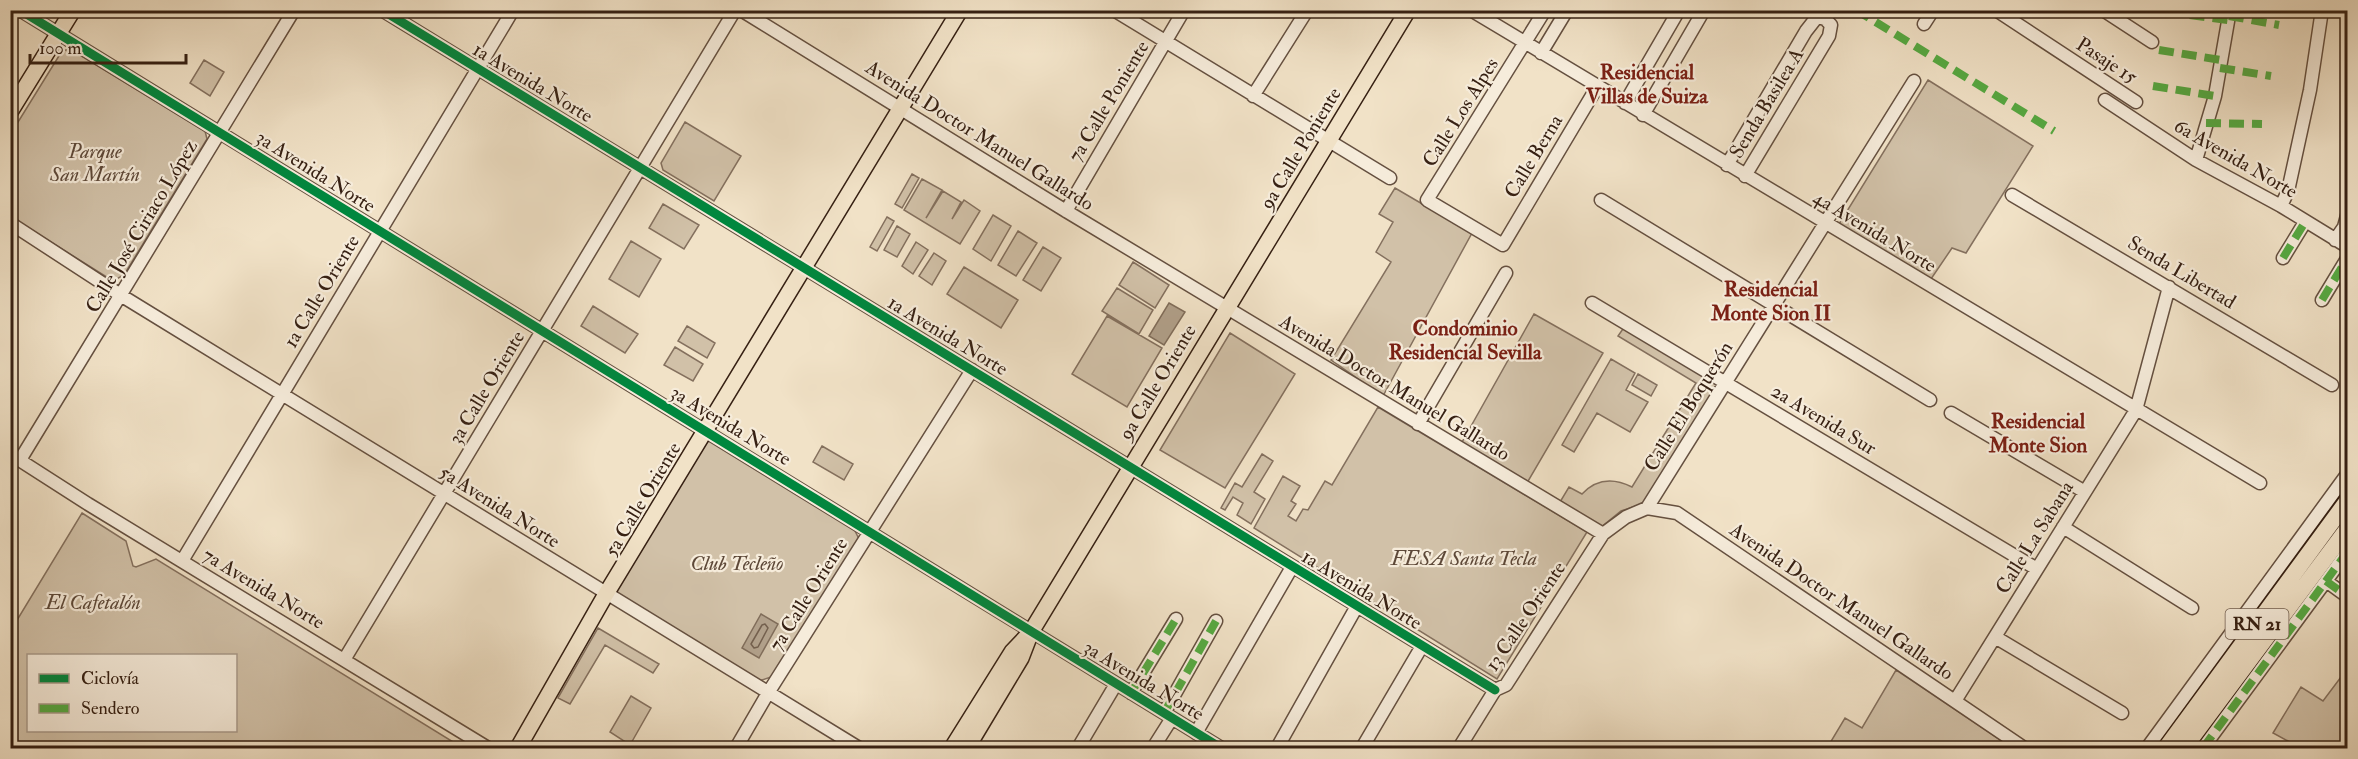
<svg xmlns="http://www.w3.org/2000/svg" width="2358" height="759" viewBox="0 0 2358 759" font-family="'IM FELL Double Pica',serif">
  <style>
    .green { fill: #d1c1a8; stroke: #84705e; stroke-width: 1.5; fill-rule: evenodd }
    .water { fill: #b1a08a; stroke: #806d5a; stroke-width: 1.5 }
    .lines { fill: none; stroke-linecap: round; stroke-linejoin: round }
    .shore { stroke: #74604e; stroke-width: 1.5 }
    .minor-casing { stroke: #655040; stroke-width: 15 }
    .major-casing { stroke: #362013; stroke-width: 18 }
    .highway-casing { stroke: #362013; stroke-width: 20 }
    .minor { stroke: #f6ecdb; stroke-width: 12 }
    .major { stroke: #f1e2c7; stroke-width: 15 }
    .highway { stroke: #f1e2c7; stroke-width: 16 }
    .quiet { stroke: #55aa42; stroke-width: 8; stroke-dasharray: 15 8; stroke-linecap: butt }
    .cycleway-casing { stroke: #f6ecdb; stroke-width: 13 }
    .cycleway { stroke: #00873e; stroke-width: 9 }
    .labels { text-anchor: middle; stroke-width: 4.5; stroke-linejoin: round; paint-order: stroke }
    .shield { fill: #f6ecdb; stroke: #705d4f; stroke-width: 1.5 }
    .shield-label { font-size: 18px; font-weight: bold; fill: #362013 }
    .street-label { font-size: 20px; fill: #362013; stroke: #f6ecdb }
    .park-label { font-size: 20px; font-style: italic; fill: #5d4838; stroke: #f6ecdb }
    .neighbourhood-label { font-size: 21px; font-weight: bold; fill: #7a1f14; stroke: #f6ecdb }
  </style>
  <rect width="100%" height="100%" fill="#f1e2c7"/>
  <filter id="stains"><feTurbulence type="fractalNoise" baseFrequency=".00333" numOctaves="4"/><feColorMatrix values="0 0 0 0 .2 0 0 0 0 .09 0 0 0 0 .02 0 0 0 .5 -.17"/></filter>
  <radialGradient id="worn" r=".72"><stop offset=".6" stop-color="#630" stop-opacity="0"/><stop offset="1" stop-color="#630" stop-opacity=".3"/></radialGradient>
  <path class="green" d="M70 49 205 131 207 139 124 275 113 281 11 217 10 135 62 51Z
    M204 60 224 72 210 96 190 83Z
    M1928 80 2033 146 1966 253 1952 248 1931 279 1839 224Z
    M685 122 741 156 714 201 663 170 661 163Z
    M912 174 919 178 902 208 895 204Z
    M922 179 942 190 926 218 943 191 961 202 952 219 964 200 980 211 960 244 904 210Z
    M1395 188 1472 233 1383 396 1331 360 1391 262 1376 252 1393 222 1379 214Z
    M663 204 699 225 684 249 649 228Z
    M993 215 1011 226 991 261 973 249Z
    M887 217 894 221 877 251 870 247Z
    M897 226 910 234 897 257 884 250Z
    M1018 231 1037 243 1016 276 998 265Z
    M631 241 661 259 639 297 609 279Z
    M916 242 928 250 913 274 902 266Z
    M1043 247 1061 258 1041 291 1023 280Z
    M934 253 946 261 932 285 919 276Z
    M1133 262 1169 285 1155 308 1119 285Z
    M964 267 1018 300 1001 328 947 294Z
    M1117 288 1153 310 1139 334 1102 311Z
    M593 306 638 334 625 353 581 326Z
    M1534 314 1603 353 1527 483 1461 444Z
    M1107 316 1162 348 1127 407 1072 374Z
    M687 326 715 343 707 358 678 341Z
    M1625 326 1720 384 1645 503 1621 511 1600 528 1560 502 1569 487 1582 494C1597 478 1614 478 1632 487L1696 383 1618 336Z
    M1230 333 1295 374 1225 488 1160 450Z
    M675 347 703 364 693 381 664 365Z
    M1611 359 1635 373 1626 390 1648 402 1630 432 1597 413 1574 452 1562 445Z
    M1638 374 1657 385 1651 396 1632 385Z
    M1378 407 1587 532 1497 679 1254 528 1283 476 1300 486 1291 501 1296 504 1288 516 1296 521 1303 509 1308 510 1325 481 1332 485Z
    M715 441 853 527 860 541 777 675 756 682 618 598 615 586 700 442Z
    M822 446 853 464 844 480 813 462Z
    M1262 454 1273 461 1254 492 1265 499 1251 524 1237 515 1243 503 1233 497 1225 510 1221 508 1235 483 1242 487Z
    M82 513 126 541 133 566 136 567 156 559 463 748H11V630ZM28 656H236V730H28Z
    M598 628 659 664 653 673 605 645 570 704 558 698Z
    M2347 669V748H2301L2273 733 2301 687 2323 701Z
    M1896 670 2012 748H1827L1845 718 1862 728Z
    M631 696 651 708 630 745 610 732Z"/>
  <path class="water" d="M1169 303 1185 312 1164 345 1149 336Z
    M761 614 778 624 759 658 742 648Z"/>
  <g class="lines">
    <path class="shore" d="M765 624 768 628 758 647 754 648 751 644 762 625Z"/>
    <g class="minor-casing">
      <path id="minor" d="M20 10 1221 748
        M382 10 1495 690
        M741 10 1066 211 1603 534
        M1114 10 1390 178
        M1471 10 2260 483
        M1545 10 1427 200 1503 245 1597 87
        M1996 10 2136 102
        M2103 10 2152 42
        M1924 24 1933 10
        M1541 53 1567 10
        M1253 96 1306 12
        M2105 100 2196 160 2281 206 2348 247
        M1625 103 1679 10
        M1643 115 1704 10
        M2196 160 2215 96 2230 10
        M1727 165 1806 31 1817 17 1825 19 1831 25 1829 36 1745 176
        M2012 195 2332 385
        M1601 200 1930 400
        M2281 206 2288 191 2310 90 2322 10
        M1066 211 1184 10
        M10 223 122 296 859 748
        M2335 240 2344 227 2348 212
        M2283 258 2305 222
        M2322 300 2348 257
        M1592 303 2037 569
        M1951 413 2085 492
        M1418 424 1506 273
        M10 454 88 504 488 748
        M20 460 294 10
        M1647 508 1914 81
        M2063 527 2192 608
        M182 561 513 10
        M2326 581 2348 597
        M1995 637 2122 713
        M344 660 735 10
        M1131 693 1176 619
        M1955 701 2136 410 2169 287
        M1164 713 1216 621
        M1196 733 1292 567
        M736 748 768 693 972 370
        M1078 748 1116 684
        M1153 748 1172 718
        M1277 748 1357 606
        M1362 748 1422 646
        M1459 748 1495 690 1506 685 1603 534 1626 517 1647 508 1677 513 2024 748
        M2147 748 2348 473
        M2203 748 2348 551"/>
    </g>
    <g class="major-casing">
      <path id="major" d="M10 112 73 10
        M518 748 606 594 960 10
        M952 748 1012 652 1027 636
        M967 748 1021 658 1031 632 1408 10"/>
    </g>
    <g class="highway-casing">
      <path id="highway" d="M2166 748 2348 500
        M2184 748 2348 528"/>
    </g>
    <use href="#minor" class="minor"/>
    <use href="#major" class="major"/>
    <use href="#highway" class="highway"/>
    <path class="quiet" d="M1856 10 2054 131
      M2167 12 2228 20
      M2229 16 2279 25
      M2159 50 2221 60
      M2220 68 2271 76
      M2153 86 2215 96
      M2206 123 2262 124
      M2344 227 2348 221
      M2283 258 2305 222
      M2322 300 2348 257
      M2326 581 2348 597
      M1131 693 1176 619
      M1164 713 1216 621
      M2203 748 2348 551"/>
    <g class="cycleway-casing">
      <path id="cycleway" d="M20 10 1221 748
        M382 10 1495 690"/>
    </g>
    <use href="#cycleway" class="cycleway"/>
  </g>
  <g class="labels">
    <rect class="shield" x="2225.5" y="609" width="63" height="30" rx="4.5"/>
    <g class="shield-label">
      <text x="2257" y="630">RN 21</text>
    </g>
    <g class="street-label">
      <text transform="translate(2107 60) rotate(33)" y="7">Pasaje 15</text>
      <text transform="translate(533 82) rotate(31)" y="7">1a Avenida Norte</text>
      <text transform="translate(1108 101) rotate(-59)" y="7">7a Calle Poniente</text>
      <text transform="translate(1766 103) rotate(-59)" y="7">Senda Basilea A</text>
      <text transform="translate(1460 112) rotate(-58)" y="7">Calle Los Alpes</text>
      <text transform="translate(980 135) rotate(32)" y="7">Avenida Doctor Manuel Gallardo</text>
      <text transform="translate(1300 148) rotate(-59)" y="7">9a Calle Poniente</text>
      <text transform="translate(1533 156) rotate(-59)" y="7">Calle Berna</text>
      <text transform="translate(2236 158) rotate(30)" y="7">6a Avenida Norte</text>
      <text transform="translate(316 171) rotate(32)" y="7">3a Avenida Norte</text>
      <text transform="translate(141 226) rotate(-59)" y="7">Calle José Ciriaco López</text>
      <text transform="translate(1875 231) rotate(31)" y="7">4a Avenida Norte</text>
      <text transform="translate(2182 272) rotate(31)" y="7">Senda Libertad</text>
      <text transform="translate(321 291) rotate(-59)" y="7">1a Calle Oriente</text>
      <text transform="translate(948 335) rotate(31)" y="7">1a Avenida Norte</text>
      <text transform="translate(1157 382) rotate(-59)" y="7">9a Calle Oriente</text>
      <text transform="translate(486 387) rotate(-59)" y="7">3a Calle Oriente</text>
      <text transform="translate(1395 387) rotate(31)" y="7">Avenida Doctor Manuel Gallardo</text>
      <text transform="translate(1688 406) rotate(-58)" y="7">Calle El Boquerón</text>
      <text transform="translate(1824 419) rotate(31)" y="7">2a Avenida Sur</text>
      <text transform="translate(731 425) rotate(31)" y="7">3a Avenida Norte</text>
      <text transform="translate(642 499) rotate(-59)" y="7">5a Calle Oriente</text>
      <text transform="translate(500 506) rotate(32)" y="7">5a Avenida Norte</text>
      <text transform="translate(2034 537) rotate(-58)" y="7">Calle La Sabana</text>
      <text transform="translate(264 588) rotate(31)" y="7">7a Avenida Norte</text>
      <text transform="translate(1362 589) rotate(31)" y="7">1a Avenida Norte</text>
      <text transform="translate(808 594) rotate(-58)" y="7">7a Calle Oriente</text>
      <text transform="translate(1842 601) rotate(34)" y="7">Avenida Doctor Manuel Gallardo</text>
      <text transform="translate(1525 616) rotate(-56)" y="7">13 Calle Oriente</text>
      <text transform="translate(1144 680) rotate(31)" y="7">3a Avenida Norte</text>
    </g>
    <g class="park-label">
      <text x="95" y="158">Parque<tspan x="95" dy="23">San Martín</tspan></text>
      <text x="1464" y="565">FESA Santa Tecla</text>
      <text x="737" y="570">Club Tecleño</text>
      <text x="93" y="609">El Cafetalón</text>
    </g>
    <g class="neighbourhood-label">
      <text x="1647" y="79">Residencial<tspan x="1647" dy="24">Villas de Suiza</tspan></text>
      <text x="1771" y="296">Residencial<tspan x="1771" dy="24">Monte Sion II</tspan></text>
      <text x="1465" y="335">Condominio<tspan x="1465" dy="24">Residencial Sevilla</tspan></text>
      <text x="2038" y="428">Residencial<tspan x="2038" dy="24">Monte Sion</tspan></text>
    </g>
  </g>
  <rect width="2358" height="759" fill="none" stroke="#f1e2c7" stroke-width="36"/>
  <rect x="12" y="12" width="2334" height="735" fill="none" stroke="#362013" stroke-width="3"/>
  <rect x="18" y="18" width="2322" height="723" fill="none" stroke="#362013" stroke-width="1.5"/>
  <rect x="27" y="654" width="210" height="78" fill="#f6ecdb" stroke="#a99a8b" stroke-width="1.5"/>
  <rect x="39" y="674" width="30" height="9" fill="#00873e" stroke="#a99a8b" stroke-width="1.5"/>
  <text x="81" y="684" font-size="18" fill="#362013">Ciclovía</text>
  <rect x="39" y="704" width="30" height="9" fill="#55aa42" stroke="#a99a8b" stroke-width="1.5"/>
  <text x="81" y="714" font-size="18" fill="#362013">Sendero</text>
  <path d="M30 54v9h156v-9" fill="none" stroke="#362013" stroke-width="3"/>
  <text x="39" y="54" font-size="18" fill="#362013" stroke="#f6ecdb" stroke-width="4.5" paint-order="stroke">100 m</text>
  <rect width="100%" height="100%" filter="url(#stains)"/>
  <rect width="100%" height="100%" fill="url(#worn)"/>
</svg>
